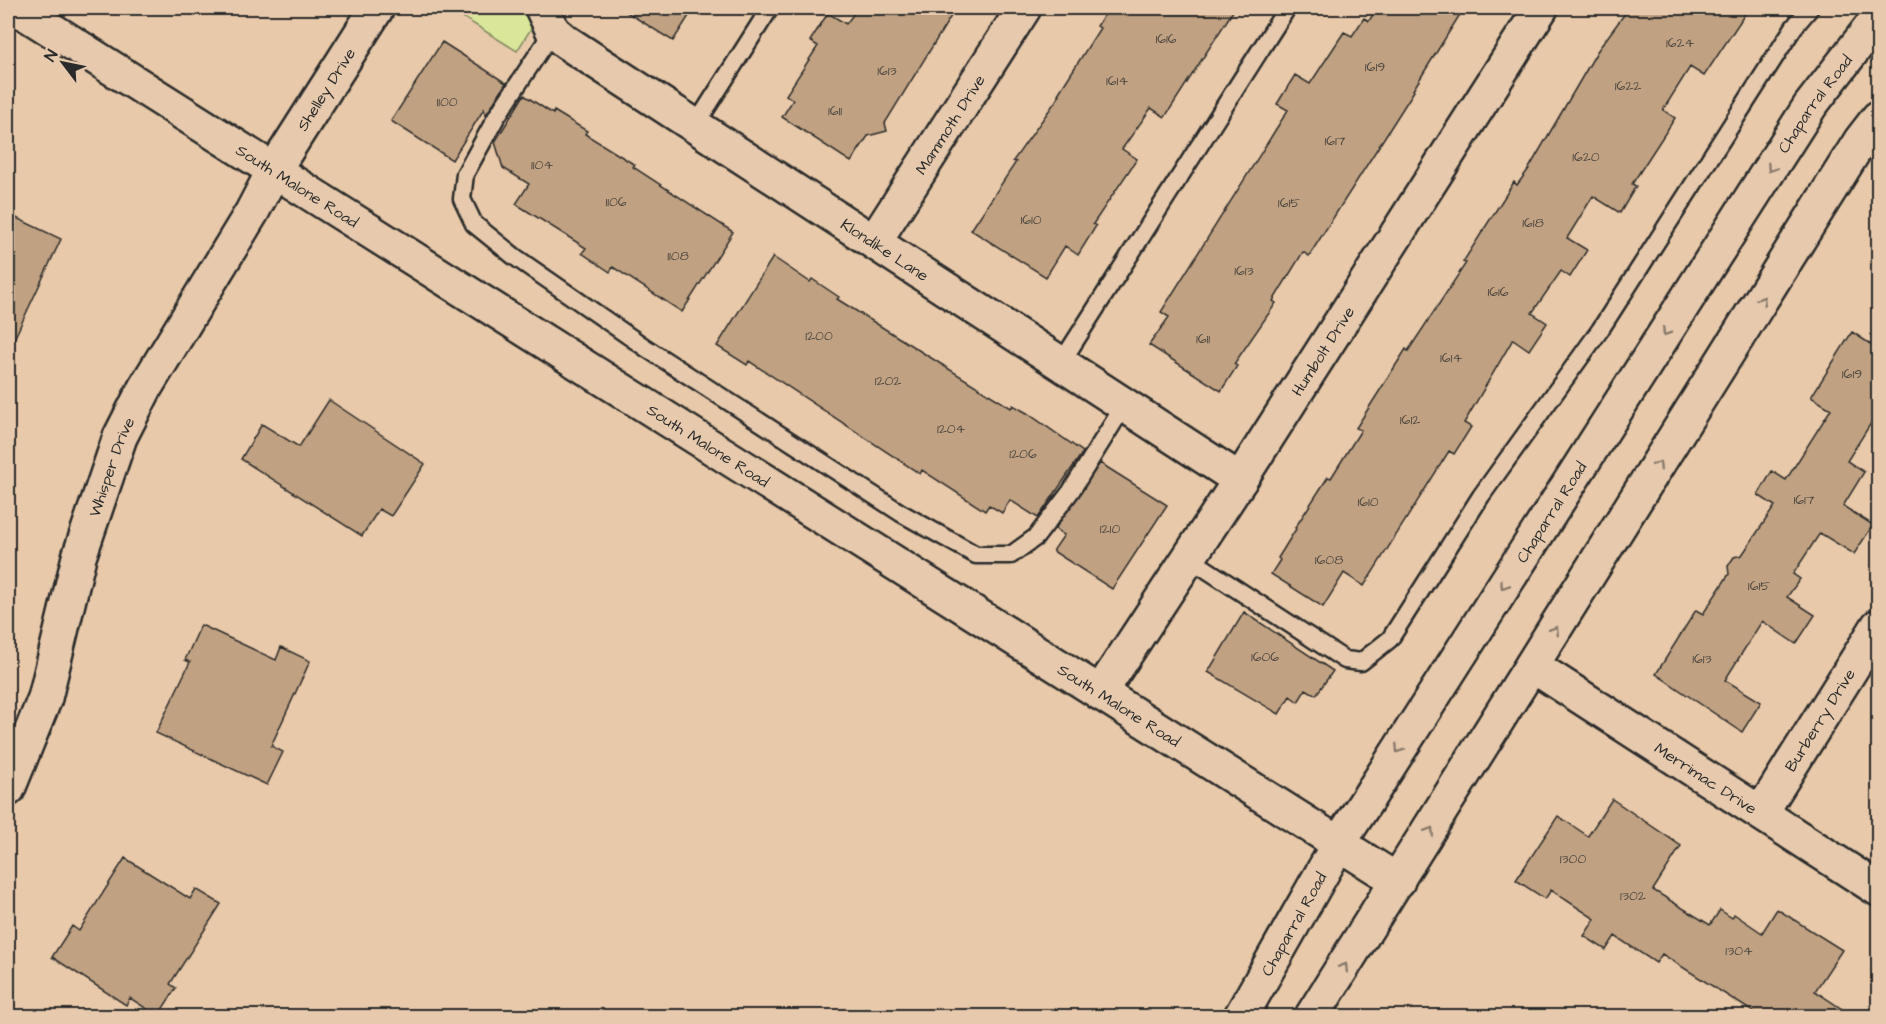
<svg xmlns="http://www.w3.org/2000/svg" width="1886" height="1024" viewBox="0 0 1886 1024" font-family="'Architects Daughter',sans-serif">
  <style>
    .green { fill: #dae79a; stroke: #828962; stroke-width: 1.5 }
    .building { fill: #c0a282; stroke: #2b2b2b; stroke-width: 1.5 }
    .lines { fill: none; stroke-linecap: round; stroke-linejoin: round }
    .service-casing { stroke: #2b2b2b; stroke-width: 21 }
    .minor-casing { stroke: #2b2b2b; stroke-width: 38 }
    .tertiary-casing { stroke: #2b2b2b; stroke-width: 38 }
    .secondary-casing { stroke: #2b2b2b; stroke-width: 38 }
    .service { stroke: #e7caad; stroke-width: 16 }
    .minor { stroke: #e7caad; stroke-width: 33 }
    .tertiary { stroke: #e7caad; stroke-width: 33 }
    .secondary { stroke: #e7caad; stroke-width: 33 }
    .oneway { stroke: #897a6c }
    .labels { text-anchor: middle; stroke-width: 4.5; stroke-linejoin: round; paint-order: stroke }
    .number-label { font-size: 14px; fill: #504941 }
    .street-label { font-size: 16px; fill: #2b2b2b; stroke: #e7caad }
  </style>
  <rect width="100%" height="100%" fill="#e8c9a9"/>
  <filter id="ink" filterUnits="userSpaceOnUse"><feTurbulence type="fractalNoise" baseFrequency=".0167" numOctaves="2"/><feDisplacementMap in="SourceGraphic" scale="12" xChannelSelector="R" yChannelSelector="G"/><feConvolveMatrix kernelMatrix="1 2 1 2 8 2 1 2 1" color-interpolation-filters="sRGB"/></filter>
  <g filter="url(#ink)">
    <path class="green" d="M448 8H544L517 51Z"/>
    <path class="building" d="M620 8H694L673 41Z
      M858 8H956L885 123 887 131 868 136 851 162 782 117 793 100 786 95 818 46 810 41 828 13 846 24Z
      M1109 8H1235L1165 117 1151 108 1122 149 1137 159 1093 224 1096 226 1078 255 1065 246 1046 277 971 230 1016 162 1013 161 1060 95 1058 94 1100 28 1097 26Z
      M1377 8H1464L1413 90 1414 91 1309 256 1303 252 1273 301 1276 303 1234 364 1237 366 1221 391 1149 345 1169 317 1161 312 1288 110 1277 104 1295 75 1310 84 1344 32 1352 36 1364 18 1369 21Z
      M1629 8H1749L1704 76 1690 67 1663 110 1675 118 1632 184 1636 186 1620 213 1593 196 1567 238 1587 250 1570 277 1561 271 1532 313 1547 323 1529 350 1513 339 1464 423 1471 427 1454 454 1449 451 1364 586 1344 573 1323 607 1271 574 1280 560 1278 558 1296 529 1295 528 1328 477 1331 478 1361 430 1356 428 1406 349 1408 351 1466 263 1463 262 1514 182 1517 185 1528 170 1598 50Z
      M442 42 506 83 486 115 484 109 452 160 391 121Z
      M524 95 553 114 554 111 587 131 585 134 635 165 633 167 733 232 682 312 613 267 610 272 582 253 586 248 516 204 529 184 503 168 495 142Z
      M8 214 61 239 8 352Z
      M773 257 810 282 812 279 839 297 837 299 1011 408 1013 405 1027 413 1083 452 1038 518 1010 500 1002 513 989 505 985 511 922 470 920 474 749 361 747 365 717 346Z
      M1852 332 1878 349V412L1847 461 1864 472 1843 506 1873 525 1854 554 1820 533 1793 574 1800 579 1787 597 1815 615 1796 644 1762 621 1725 680 1761 702 1742 732 1656 674 1696 610 1703 614 1729 574 1728 566 1734 557 1742 555 1775 506 1758 495 1772 471 1786 480 1831 409 1811 397Z
      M329 400 425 464 391 516 379 509 362 536 241 459 262 424 299 447Z
      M1100 463 1167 505 1112 589 1053 551 1064 535 1055 529Z
      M1244 612 1333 671 1316 695 1306 689 1298 702 1290 696 1279 714 1208 672Z
      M201 625 276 660 281 647 310 661 271 746 283 752 267 785 156 733 190 662 185 660Z
      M1612 799 1681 846 1653 890 1710 925 1720 910 1732 918 1734 914 1762 933 1777 909 1842 950 1815 991 1854 1017H1761L1662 954 1656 963 1615 936 1606 950 1584 936 1595 919 1551 890 1545 899 1516 880 1558 816 1588 836Z
      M125 858 190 899 196 889 221 904 170 984 176 988 158 1016 130 998 126 1005 52 957 72 926 79 931Z"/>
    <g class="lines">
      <g class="service-casing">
        <path id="service" d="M553 31 497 116 465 174 462 199 474 224 515 257 646 348 901 513 976 555H1011L1036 537 1071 491 1125 404
          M695 126 770 8
          M1061 363 1287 8
          M1189 558 1345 660 1361 662 1390 639 1481 496 1600 330 1794 27 1810 8"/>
      </g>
      <g class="minor-casing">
        <g id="minor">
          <path id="s1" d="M542 8 553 31 566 42 1240 480"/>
          <path id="s2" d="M874 242 1024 8"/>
          <path id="s3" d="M1533 666 1878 889"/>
          <path id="s4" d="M1100 693 1240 480 1541 8"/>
          <path id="s5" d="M8 789 45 698 79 557 120 437 145 388 252 212 274 170"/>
          <path id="s6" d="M1761 813 1878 626"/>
        </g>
      </g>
      <g class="tertiary-casing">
        <g id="tertiary">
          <path id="s7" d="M17 8 1398 881"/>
          <path id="s8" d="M274 170 377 8"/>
        </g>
      </g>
      <g class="secondary-casing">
        <g id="secondary">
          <path id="s9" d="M1241 1016 1339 843 1369 797 1810 106 1878 18"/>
          <path d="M1312 1016 1861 140 1878 118"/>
        </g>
      </g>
      <use href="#service" class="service"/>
      <use href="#minor" class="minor"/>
      <use href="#tertiary" class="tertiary"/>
      <use href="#secondary" class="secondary"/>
    </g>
    <defs><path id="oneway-chevron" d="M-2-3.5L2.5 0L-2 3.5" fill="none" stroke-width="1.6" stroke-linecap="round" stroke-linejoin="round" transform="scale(1.5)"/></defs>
    <g class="oneway">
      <use href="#oneway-chevron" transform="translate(1771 168) rotate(123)"/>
      <use href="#oneway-chevron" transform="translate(1762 300) rotate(-58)"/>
      <use href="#oneway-chevron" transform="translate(1666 332) rotate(123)"/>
      <use href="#oneway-chevron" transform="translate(1658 465) rotate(-58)"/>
      <use href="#oneway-chevron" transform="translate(1504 585) rotate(123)"/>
      <use href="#oneway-chevron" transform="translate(1555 630) rotate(-58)"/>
      <use href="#oneway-chevron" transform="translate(1399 749) rotate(123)"/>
      <use href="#oneway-chevron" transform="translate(1430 831) rotate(-58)"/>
      <use href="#oneway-chevron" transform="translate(1344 967) rotate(-58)"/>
    </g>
  </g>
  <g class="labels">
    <g class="number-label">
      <text x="1166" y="43">1616</text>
      <text x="1680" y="47">1624</text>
      <text x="1375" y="71">1619</text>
      <text x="887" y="75">1613</text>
      <text x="1117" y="85">1614</text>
      <text x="1628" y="90">1622</text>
      <text x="447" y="106">1100</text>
      <text x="835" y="115">1611</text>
      <text x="1335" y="145">1617</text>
      <text x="1586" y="161">1620</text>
      <text x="542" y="169">1104</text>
      <text x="616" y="206">1106</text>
      <text x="1289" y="207">1615</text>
      <text x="1031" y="224">1610</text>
      <text x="1533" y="227">1618</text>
      <text x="678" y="260">1108</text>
      <text x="1244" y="275">1613</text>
      <text x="1498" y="296">1616</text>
      <text x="819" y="340">1200</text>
      <text x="1203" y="343">1611</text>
      <text x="1451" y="362">1614</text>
      <text x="1852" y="378">1619</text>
      <text x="888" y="385">1202</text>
      <text x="1410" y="424">1612</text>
      <text x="951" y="433">1204</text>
      <text x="1023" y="458">1206</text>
      <text x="1804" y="504">1617</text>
      <text x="1368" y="506">1610</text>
      <text x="1110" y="533">1210</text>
      <text x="1329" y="564">1608</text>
      <text x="1759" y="590">1615</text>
      <text x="1265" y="661">1606</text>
      <text x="1702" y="663">1613</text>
      <text x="1573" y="863">1300</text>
      <text x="1633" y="900">1302</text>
      <text x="1739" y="955">1304</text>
    </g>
    <g class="street-label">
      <text dy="6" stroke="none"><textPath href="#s8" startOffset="96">Shelley Drive</textPath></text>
      <text dy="6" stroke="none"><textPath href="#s9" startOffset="1078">Chaparral Road</textPath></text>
      <text dy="6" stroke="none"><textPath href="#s2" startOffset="140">Mammoth Drive</textPath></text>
      <text dy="6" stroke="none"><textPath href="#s7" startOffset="332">South Malone Road</textPath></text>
      <text dy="6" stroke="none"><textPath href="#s1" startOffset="423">Klondike Lane</textPath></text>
      <text dy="6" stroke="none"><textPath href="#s4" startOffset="408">Humbolt Drive</textPath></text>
      <text dy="6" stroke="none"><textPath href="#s7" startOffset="818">South Malone Road</textPath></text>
      <text dy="6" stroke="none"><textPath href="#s5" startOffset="339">Whisper Drive</textPath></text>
      <text dy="6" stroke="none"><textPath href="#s9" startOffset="592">Chaparral Road</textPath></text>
      <text dy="6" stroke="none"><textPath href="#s7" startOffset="1304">South Malone Road</textPath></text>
      <text dy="6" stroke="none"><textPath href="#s6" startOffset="110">Burberry Drive</textPath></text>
      <text dy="6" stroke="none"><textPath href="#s3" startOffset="206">Merrimac Drive</textPath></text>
      <text dy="6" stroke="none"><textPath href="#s9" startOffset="106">Chaparral Road</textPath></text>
    </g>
  </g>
  <rect width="1886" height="1024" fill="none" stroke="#e7caad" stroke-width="30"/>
  <rect x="15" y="15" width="1856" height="994" fill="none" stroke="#2b2b2b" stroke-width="2" filter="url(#ink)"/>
  <g transform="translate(63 63) rotate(302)" stroke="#e7caad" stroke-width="4.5" paint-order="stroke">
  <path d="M0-4.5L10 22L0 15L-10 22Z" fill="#2b2b2b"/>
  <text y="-9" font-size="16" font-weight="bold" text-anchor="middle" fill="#2b2b2b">N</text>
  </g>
</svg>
